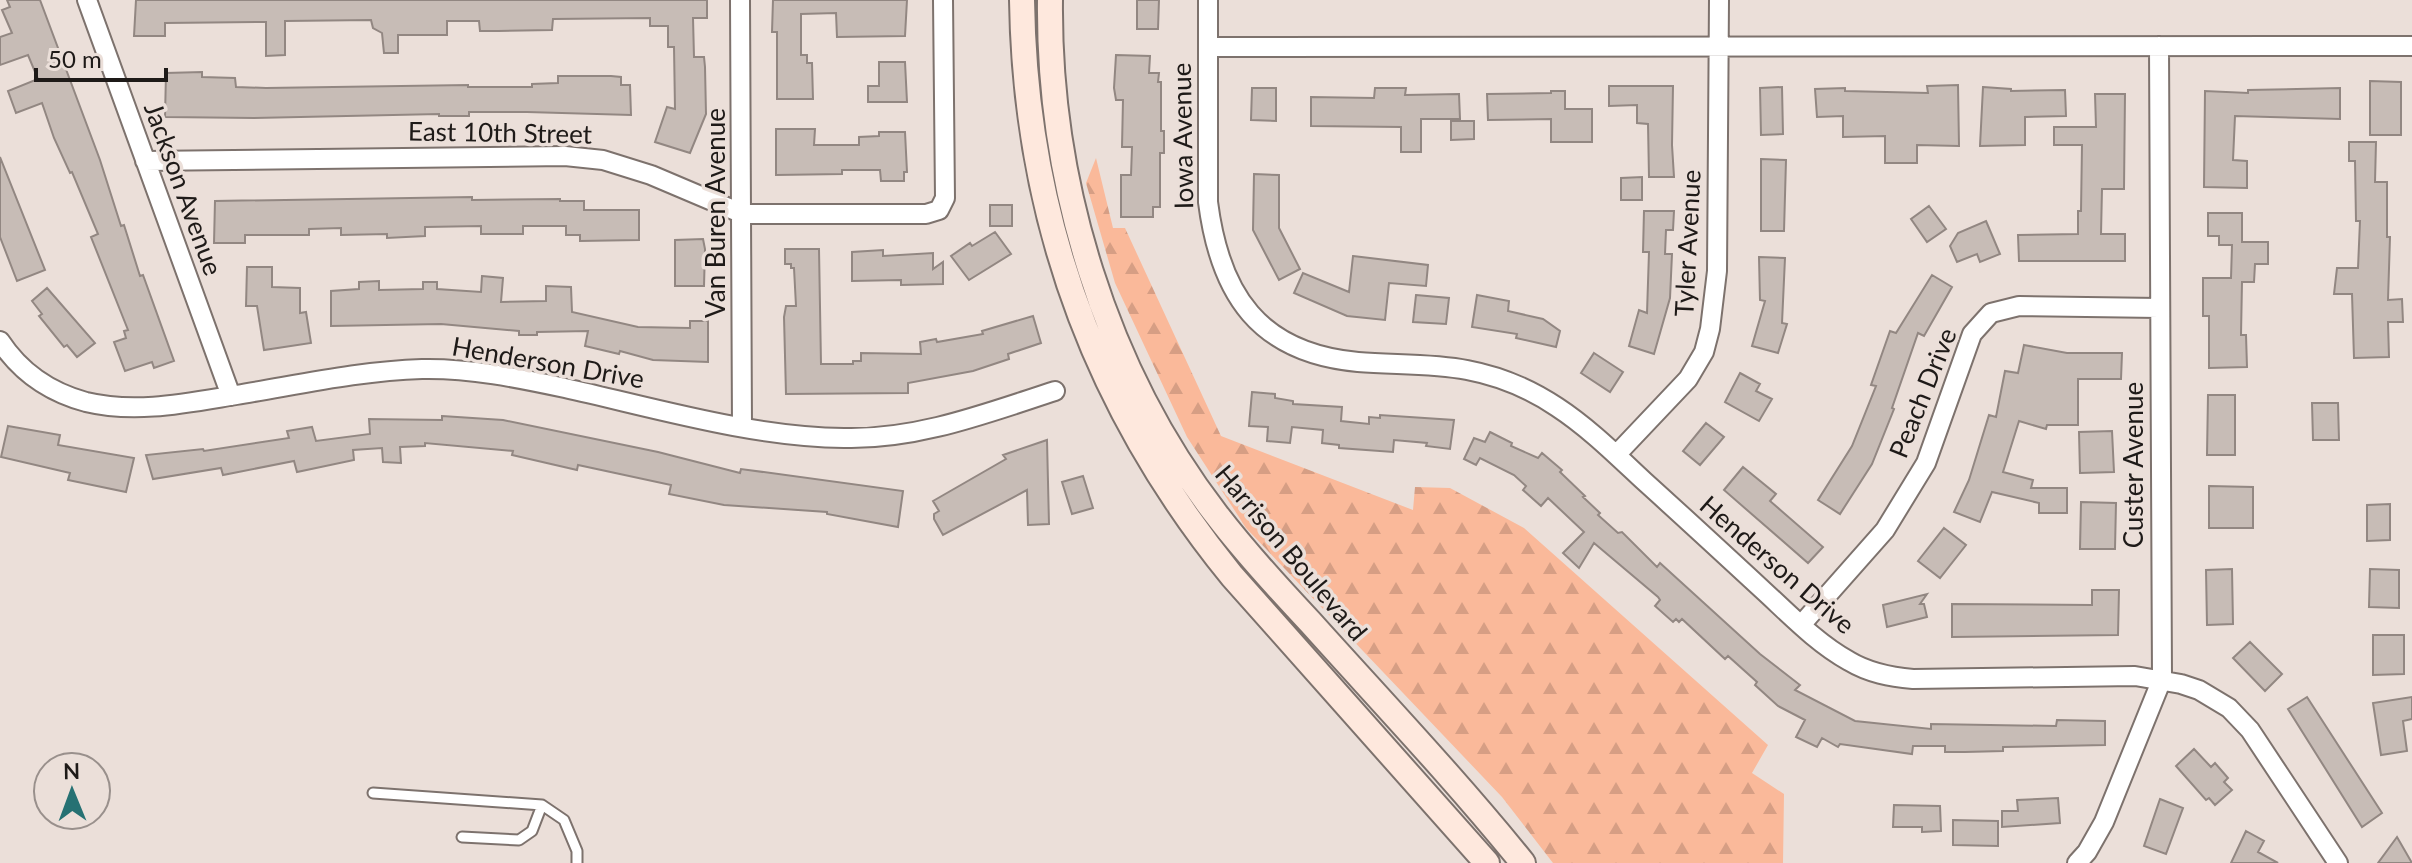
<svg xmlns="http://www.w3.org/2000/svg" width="2412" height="863" viewBox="0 0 2412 863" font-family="Lato,sans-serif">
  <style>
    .forest { fill: url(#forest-firs) }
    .building { fill: #c7bcb6; stroke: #928782; stroke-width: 2 }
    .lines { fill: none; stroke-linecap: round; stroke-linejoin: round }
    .lane-casing { stroke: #7d726d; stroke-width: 13 }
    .street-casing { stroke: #7d726d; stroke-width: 22 }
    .secondary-casing { stroke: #7d726d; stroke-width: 28 }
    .lane { stroke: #fff; stroke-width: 9 }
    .street { stroke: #fff; stroke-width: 18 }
    .secondary { stroke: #fee8dd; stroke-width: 24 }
    .labels { text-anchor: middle; stroke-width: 7; stroke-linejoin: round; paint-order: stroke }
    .street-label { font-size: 26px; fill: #1e1a18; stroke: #ebdfd9 }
  </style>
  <defs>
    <pattern id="forest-firs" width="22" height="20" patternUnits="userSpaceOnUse" patternTransform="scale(2)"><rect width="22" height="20" fill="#fab99a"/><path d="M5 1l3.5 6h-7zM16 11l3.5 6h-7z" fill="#d69e84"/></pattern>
  </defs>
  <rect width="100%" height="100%" fill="#ebdfd9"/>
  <path class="forest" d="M1096 158 1113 228H1125L1221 436 1413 510 1415 487 1450 488 1524 528 1768 745 1752 773 1784 794 1783 863H1553L1502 797 1246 528 1187 437 1115 283 1086 183Z"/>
  <path class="building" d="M7 0H40L100 160 121 226 124 225 140 276 143 275 174 361 154 368 152 362 125 371 114 342 126 338 124 331 128 330 91 237 98 234 72 172 70 173 54 138 42 103 16 113 8 91 38 79 28 55 0 65V37L12 33 2 10 10 7Z
    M136 0H707V18H693L694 57H704L705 67 706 114 690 153 655 142 667 107 675 109 674 47H668V26H650V18L553 19 552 30 498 31H480L479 21H447V35H398V53H384L382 33 373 28 371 20 285 21V55L266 56V22L165 23V36H134Z
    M773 0H907L905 36 837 37 836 13 801 14V55H807V63H812L813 99H777V32H772Z
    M1137 0H1159L1158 29H1137Z
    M1116 55 1150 56 1149 73H1159L1158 82H1161V131H1164V153H1160V207H1153V217H1121V175H1131L1132 147H1122L1123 100H1116L1114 88Z
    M879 62H905L907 102H868V86H879Z
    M202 72V77L235 78 236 87 266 88 468 85V87H532V84L558 83V76H611L621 77V85H630L631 115 527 112H469V116H439V114L254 118 165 117 166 73Z
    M2370 81 2401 82V135H2370Z
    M1958 85 1959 146 1917 145V163H1885V136L1843 137V116L1817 117 1815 89 1845 88V91L1928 93 1927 86Z
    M1609 86H1673L1672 145 1674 177H1649L1648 124 1637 123V105L1609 106Z
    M1782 87 1783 134 1761 135 1760 88Z
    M1983 87 2011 89V91L2065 90 2066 116 2025 117V145L1980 146Z
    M1252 88H1276V121L1251 120Z
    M1375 88H1406L1405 95 1459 94 1460 119H1421V152H1401V127L1311 126V97L1374 98Z
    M2340 88V119L2235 116 2233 160 2247 161V188L2204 187 2205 91 2248 93V90Z
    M1551 91H1565V109H1592V142H1551V119L1488 120 1487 94 1551 93Z
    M2095 94H2125L2124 189H2102L2101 234H2125V261H2019L2018 235 2078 234V211H2081L2082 145H2054V127H2096Z
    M1451 121H1474V139L1451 140Z
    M776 129H815L814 145H859V137L879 136V132H905L907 172H904V181H881L880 170H842V174L776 175Z
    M2349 142H2376L2375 182H2387V237H2390L2388 300 2402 299 2403 322H2388L2389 357 2354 358 2352 294H2334L2337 268H2358L2360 221H2356L2355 161H2349Z
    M0 157 45 270 17 281 0 237Z
    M1761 159 1786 160 1784 231H1761Z
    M1254 174 1279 175V228L1300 269 1279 280 1253 230Z
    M1642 177V200H1621V178Z
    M472 197V200L560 199V201H584V210H639V240L580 241V235H566V226H523V234H481V226L425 227V236L387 238V234L341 235V228L309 229V235H245V243H214L215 201Z
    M990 205H1012V226H990Z
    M1929 206 1946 229 1927 242 1911 219Z
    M1644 211H1674L1673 230H1666L1665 254H1672L1670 298 1654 354 1629 346 1639 310 1647 313 1649 252H1643Z
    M2208 213H2242V242H2268V264H2255L2254 282H2242L2241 335H2246L2247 367 2209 368V316H2203V278H2231L2232 245H2219V236H2208Z
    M1986 221 2000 254 1980 262 1977 254 1957 262 1950 246 1958 233Z
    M995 232 1011 254 969 280 951 256 970 243 972 246Z
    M703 239 705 249 704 286H675V240Z
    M785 249H819L821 364H853V361H861V353L921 354 920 342 936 339 937 342 983 334 982 331 1033 316 1041 343 1008 354 1009 359 973 371 908 383V393L786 394 784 317 786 306H796L794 268H791V264H785Z
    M883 250V256L933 253V269L943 262V284L901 285V280L852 281V252Z
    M1353 256 1428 265 1426 286 1389 283 1385 320 1347 316 1294 293 1303 273 1349 292Z
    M1759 257 1785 258 1782 323 1787 324 1778 353 1752 346 1765 301 1760 300Z
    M247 267H272V287L300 288V313L306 312 311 343 264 350 257 306H246Z
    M1932 275 1952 287 1924 336 1918 333 1892 408 1894 409 1872 464 1840 514 1818 500 1852 446 1876 386 1871 385 1890 331 1896 333Z
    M482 276 503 278 501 302 546 301V286L571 287 572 312 638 327 690 328V321H708V362L653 360 620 351 619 354 585 346 588 331 537 332V335H519V331L441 324 331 326V291L359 289V282L379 281V290L423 289V282H437V289L481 292Z
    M47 288 95 343 77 357 67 345 64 347 39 316 42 314 32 301Z
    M1416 295 1449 298 1446 324 1413 322Z
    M1477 295 1509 301 1508 311 1543 319 1560 331 1556 347 1516 338 1517 334 1472 327Z
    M2024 345 2067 353H2122L2121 379H2078V425H2047L2046 429 2019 421 2003 472 2033 480 2031 488H2067V513H2039V503L1992 492 1980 522 1954 512 1969 480 1989 415 1996 417 2005 371 2018 373Z
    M1594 353 1623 372 1610 392 1581 373Z
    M1740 373 1760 384 1756 391 1772 399 1759 421 1725 402Z
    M1252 392 1275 394V398L1293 401V404L1342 407 1341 421 1369 424V417L1380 418V415L1454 420 1450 449 1426 446 1427 443 1394 440 1393 452 1339 448V445L1322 443 1323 430 1292 427 1290 443 1267 441 1268 427 1249 426Z
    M2208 395H2235V455H2207Z
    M2312 403H2338L2339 440H2313Z
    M442 416 503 420 658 452 740 473 741 469 903 491 898 527 827 514V512L724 505 669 494 671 485 578 465 577 470 512 455 513 451 425 443V446L400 447 401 463 383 462 382 448 353 450 354 460 297 472 294 461 223 475 221 468 153 479 146 455 203 449 204 451 289 438 287 431 312 427 316 441 370 434 369 419 442 420Z
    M1706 423 1724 437 1700 465 1683 451Z
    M8 426 60 435 58 445 134 458 126 492 68 480 70 473 1 457Z
    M2112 431 2114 472 2080 473 2079 432Z
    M1490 432 1512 443 1511 446 1538 458 1542 453 1562 470 1560 472 1585 496 1583 497 1600 513 1598 515 1618 533 1622 532 1657 567 1660 563 1760 654 1800 685 1795 690 1855 721 1931 729V724L2056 726 2057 720 2105 721V745L2003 747V751L1965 752H1945V746H1913L1912 754 1840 744 1838 747 1822 738 1817 747 1796 737 1805 720 1778 706 1755 685 1757 682 1728 656 1725 659 1682 619 1679 622 1676 619 1673 622 1655 606 1660 600 1658 597 1594 543 1579 568 1563 553 1584 532 1548 498 1541 506 1523 490 1526 486 1514 475 1480 458 1476 465 1464 459 1474 438 1485 442Z
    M1047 440 1049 524 1028 525 1027 490 943 535 934 519V514L939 511 933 501 1006 459 1003 455Z
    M1743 467 1776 494 1770 501 1823 547 1808 563 1724 490Z
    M1083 476 1093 508 1072 514 1062 482Z
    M2209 486 2253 487V528H2209Z
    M2081 502 2116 503 2115 549H2080Z
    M2390 504V540L2367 541V505Z
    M1944 528 1966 545 1940 578 1918 561Z
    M2232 569 2233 624 2207 625 2206 570Z
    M2370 569 2399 570V608L2369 607Z
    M2092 590H2119L2118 635 1952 637V604L2092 605Z
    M1927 594 1920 604H1924L1927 617 1887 627 1883 605Z
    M2373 635H2404V674L2373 675Z
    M2250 642 2282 674 2265 691 2233 658Z
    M2307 697 2382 813 2362 827 2288 709Z
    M2412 697V719L2403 721 2407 751 2381 755 2373 703Z
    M2194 749 2211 767 2215 763 2228 778 2224 782 2232 790 2215 805 2209 798 2206 800 2176 766Z
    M2058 798 2060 823 2002 827V811H2018L2017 800Z
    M2160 799 2183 808 2166 854 2144 846Z
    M1894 805 1940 806 1941 831 1922 832V827H1893Z
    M1953 820 1998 821V846L1953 845Z
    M2246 831 2264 841 2258 852 2278 863H2231Z
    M2397 837 2412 863H2378Z"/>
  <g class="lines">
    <g class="lane-casing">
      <path id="lane" d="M373 793 542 805 564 820 577 851V863
        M462 837 519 840 532 831 542 805"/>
    </g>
    <g class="street-casing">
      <path id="street" d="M87 0 231 396
        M740 0 742 426
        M1208 0V202C1220 295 1259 353 1358 362 1394 365 1432 363 1467 370 1499 376 1530 389 1557 407 1589 428 1616 455 1644 481 1685 518 1725 555 1765 592 1791 616 1818 644 1849 661 1869 673 1890 677 1913 679L2135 676 2181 684 2199 690 2229 708 2250 730 2338 863
        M1208 47 2412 46
        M145 161 565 156 603 160 651 175 743 214H926L939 210 945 198 943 0
        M0 341C21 373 49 392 86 402 136 414 187 403 236 395 298 385 359 371 422 369 470 368 518 378 565 388 655 408 752 437 844 438 917 440 987 413 1055 391
        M1616 455 1688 379 1704 352 1710 329 1717 271 1719 0
        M1801 625 1885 530 1926 463 1972 334 1991 313 2019 306 2159 308
        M2077 863 2087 852 2104 822 2162 679 2159 46"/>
    </g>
    <g class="secondary-casing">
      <path id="secondary" d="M1022 0C1025 217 1095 408 1232 576L1487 863
        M1050 0C1048 181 1105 370 1216 514 1245 552 1278 588 1311 623 1382 702 1456 780 1523 863"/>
    </g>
    <use href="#lane" class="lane"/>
    <use href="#street" class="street"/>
    <use href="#secondary" class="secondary"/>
  </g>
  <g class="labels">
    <g class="street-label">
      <text transform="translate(500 133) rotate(1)" y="9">East 10th Street</text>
      <text transform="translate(1183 136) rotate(-91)" y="9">Iowa Avenue</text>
      <text transform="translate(183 189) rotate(70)" y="9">Jackson Avenue</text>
      <text transform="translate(716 213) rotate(-90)" y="9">Van Buren Avenue</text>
      <text transform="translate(1688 243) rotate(-87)" y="9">Tyler Avenue</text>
      <text transform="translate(548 363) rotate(10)" y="9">Henderson Drive</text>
      <text transform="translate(1923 393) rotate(-68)" y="9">Peach Drive</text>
      <text transform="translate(2134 465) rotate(-90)" y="9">Custer Avenue</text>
      <text transform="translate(1291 553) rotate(50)" y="9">Harrison Boulevard</text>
      <text transform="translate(1777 565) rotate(41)" y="9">Henderson Drive</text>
    </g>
  </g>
  <g transform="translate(72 791) rotate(359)"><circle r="38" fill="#ebdfd9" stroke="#99908c" stroke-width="2"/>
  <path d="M0-6L14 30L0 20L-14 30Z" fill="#267173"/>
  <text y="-12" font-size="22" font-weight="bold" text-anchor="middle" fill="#1e1a18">N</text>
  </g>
  <path d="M36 68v12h130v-12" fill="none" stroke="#1e1a18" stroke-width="4"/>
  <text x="48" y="68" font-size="24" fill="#1e1a18" stroke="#ebdfd9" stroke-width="6" paint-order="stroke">50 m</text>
</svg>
